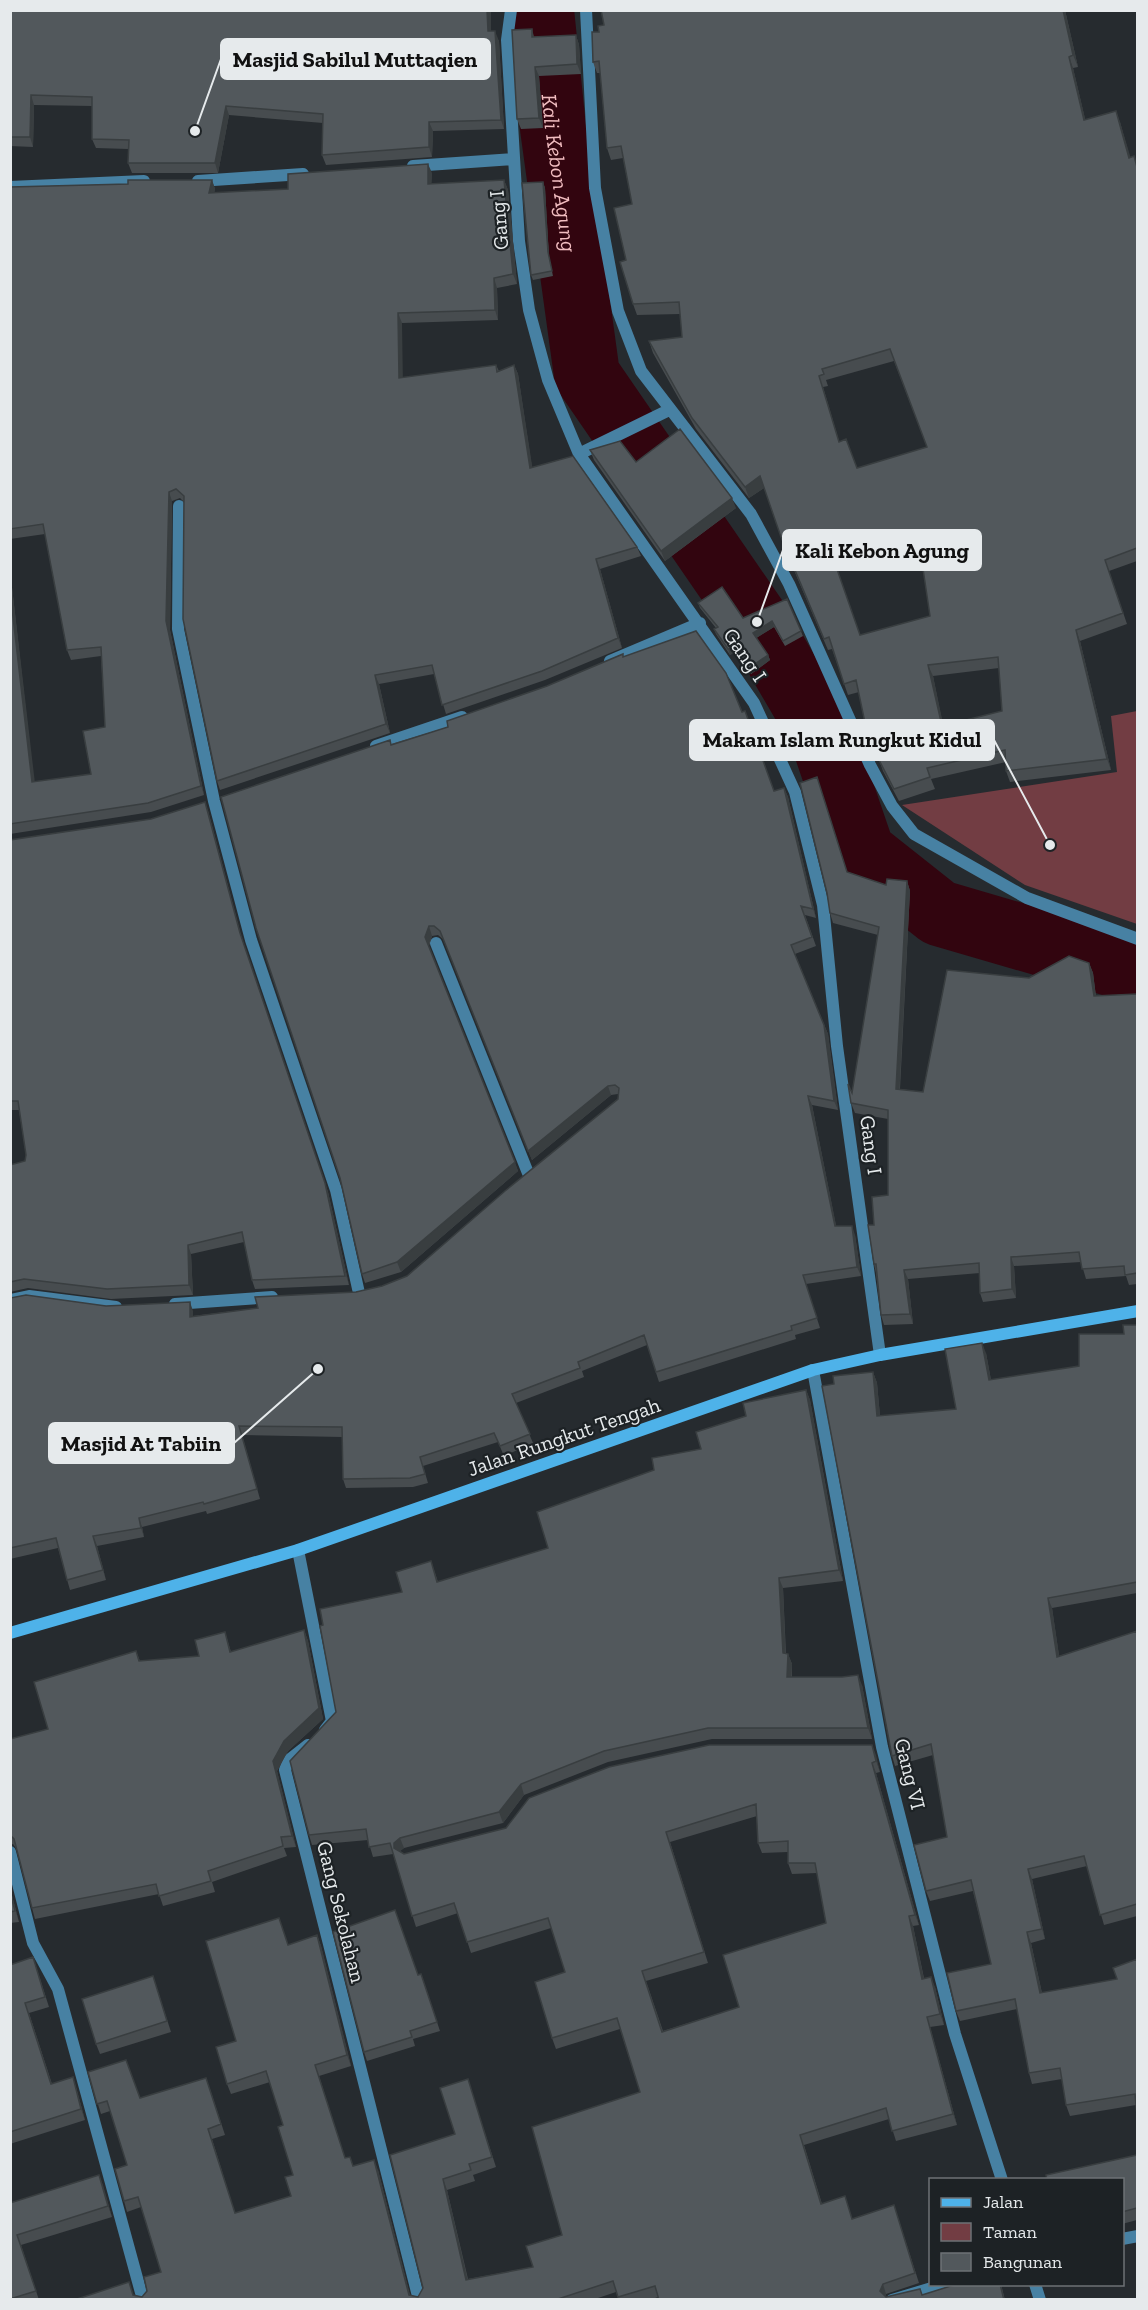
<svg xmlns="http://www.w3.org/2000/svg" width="1148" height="2310" viewBox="0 0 1148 2310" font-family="'Zilla Slab',serif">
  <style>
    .green { fill: #723d43 }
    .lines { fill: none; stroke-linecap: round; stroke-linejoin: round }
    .river { stroke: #32050f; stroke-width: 66 }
    .street { stroke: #4781a3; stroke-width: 12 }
    .secondary { stroke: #4eb2e9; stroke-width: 12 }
    .wall { fill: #474c4f; fill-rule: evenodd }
    .shaded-wall { fill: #393e40 }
    .building { fill: #52585c; stroke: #393e40; stroke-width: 1.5; fill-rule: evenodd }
    .labels { text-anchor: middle; stroke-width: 4.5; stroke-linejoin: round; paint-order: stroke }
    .street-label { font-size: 21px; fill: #e6eaec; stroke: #1d2225 }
    .water-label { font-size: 22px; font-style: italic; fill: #f1bdc0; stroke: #1d2225 }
    .leader { fill: none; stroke: #e6eaec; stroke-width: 2 }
    .callout-dot { fill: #e6eaec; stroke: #1d2225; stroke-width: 2 }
    .callout { fill: #e6eaec; stroke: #e6eaec; stroke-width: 2 }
    .callout-label { font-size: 22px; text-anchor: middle; font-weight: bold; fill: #111 }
  </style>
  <rect width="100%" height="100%" fill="#262b2f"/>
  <path class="green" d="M1137 711V924L1025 885 902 805 1117 772 1111 716Z"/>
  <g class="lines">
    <path class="river" id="s1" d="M541 10 553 128 587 375 757 622 821 732 862 852 939 913 1138 971"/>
    <path class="street" d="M511 10 507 40 519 241 529 310 548 380 579 454 754 703 795 792 823 905 837 1046 880 1355
      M586 10 595 188 618 311 641 371 751 514 789 584 870 765 892 806 914 834 1027 898 1138 939
      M413 166 514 159
      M198 181 303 174
      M10 187 144 181
      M579 454 669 410
      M179 506 178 629 214 801 251 940 336 1190 359 1293
      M610 661 700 623
      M376 746 462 717
      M436 943 528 1173
      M10 1300 29 1296 116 1307
      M175 1304 272 1297
      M813 1370 882 1747 955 2034 1002 2180
      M298 1550 332 1721 325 1730
      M308 1745 289 1760 285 1770 419 2300
      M10 1852 33 1943 58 1989 143 2300
      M1122 2239 1138 2236
      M1035 2284 1040 2300
      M892 2300 945 2284"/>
    <path class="secondary" d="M10 1633 298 1550 813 1370 880 1355 1138 1311"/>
  </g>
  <path class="wall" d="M10 10H491V31L499 41 504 129 433 131 432 157 326 165 322 155 323 123 229 115 218 173H132L128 163V149L96 148 92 139V106L34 105 33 147 10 146Z
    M601 10H1065L1078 67 1073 68 1085 119 1120 122 1130 158 1137 166V561L1109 571 1127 624 1080 641 1111 770 1010 782 1006 771V762L931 779 935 789 899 801 883 771 875 748 873 749 868 737 859 692 848 695 832 649 828 650 785 549 764 488 749 498 696 429 653 353 649 341 682 337 680 314 637 315 633 304 626 260 632 204 623 158 611 160 607 148 600 73H597L593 62 599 32 604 25ZM894 361 927 447 857 468 839 441 823 387 828 386 826 380ZM891 546 896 562 921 554 930 616 860 635 835 563ZM999 668 1002 711 943 726 933 676Z
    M532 29 534 37 576 35 579 45 581 74 539 76 543 128 521 129 517 119Z
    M432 173 431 184 504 180 508 190 517 284 497 288 498 320 402 323V378L496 365 499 371 514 365 518 374 532 468 637 547 641 556 600 569 622 648 545 680 446 714 434 674 379 684 390 733 220 790 217 781 184 502 180 498 172 501 170 630 204 795 151 812 10 834V570L34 782 91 774 105 727 101 656 71 660 67 650 45 534 10 539V187L128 184 212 180 215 189 214 193 288 189Z
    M543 182 545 188 549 257 553 276 533 280 531 275Z
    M590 450 636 462 736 508 665 561 594 460Z
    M787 599 803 636 785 646 774 627 756 638 768 655 770 660 751 674 735 652 730 655 716 634 714 629 716 628 700 608 698 603 743 618Z
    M624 657 774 791 784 788 788 797 816 918 805 915 816 946 795 954 828 1034 838 1110 812 1105 836 1226 855 1235 861 1276 806 1284 820 1328 795 1335 796 1339 659 1382 647 1345 582 1371 584 1377 516 1403 533 1443 504 1456 498 1442 423 1466 428 1483 413 1487 346 1488 343 1479 342 1437 242 1435 260 1499 207 1514 206 1511 142 1527 144 1537 97 1546 106 1580 70 1590 58 1548 10 1559V1298L106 1306 193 1311V1316L258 1308 356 1292 382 1286 407 1276 618 1099V1094L611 1095 532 1160 444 940 438 935 432 936 429 946 518 1171 401 1272 365 1283 362 1274 390 740 391 744 448 727 547 686Z
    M208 811 243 943 328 1192 349 1285 255 1289 252 1280 244 1242 191 1254 193 1295 111 1299 28 1288 10 1292V1165L25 1161 26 1155 19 1110H10V840Z
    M848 872 886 885 907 881 910 891 900 1089 923 1092 1029 978 1089 963 1093 973 1096 996 1137 994V1284L1129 1285 1126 1276 1086 1279 1081 1262 1014 1266 1016 1298 983 1302 980 1293V1273L908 1279 913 1324 884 1325 881 1315 876 1273 874 1264V1225L888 1195V1119L855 1113 851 1103 852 1093 878 935 833 923 830 913Z
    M1137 1325V1593L1052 1608 1059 1656 1137 1631V1916L1104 1925 1087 1866 1032 1879 1045 1939 1031 1943 1042 1993 1117 1979 1137 1959 1136 2105 1070 2116 1066 2105 1062 2079 1032 2084 1029 2073 1017 2009 960 2021 956 2011 991 1964 973 1891 930 1901 926 1891 947 1837 933 1755 895 1766 892 1756 834 1384 873 1372 877 1383 880 1416 956 1409 986 1353 991 1380 1079 1366Z
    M806 1390 810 1400 843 1581 783 1588 786 1654H788L792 1664V1677L862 1685 872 1739H712L608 1762 524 1795 503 1823 404 1848 400 1851 404 1854 872 1745 880 1772 876 1773 919 1925 913 1926 924 1978 935 1987 944 2025 930 2027 957 2125 896 2141 889 2119 804 2145 822 2204 852 2219 894 2205 919 2283 886 2294 885 2297 922 2295 957 2284H1001L1005 2300H659L658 2297 650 2300H619L616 2292 592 2300H74L133 2295 142 2297 161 2272 141 2207 127 2212 124 2201 127 2165 110 2111 101 2114 88 2072 140 2098 210 2089 225 2135 212 2139 235 2213 291 2196 293 2175 283 2125 270 2082 231 2094 227 2084 236 2041 288 1945 317 1935 321 1946 351 2066 319 2076 345 2158 353 2166 378 2170 410 2295 418 2297 423 2288 390 2155 455 2134 471 2090 496 2167 473 2175 475 2181 447 2190 468 2279 533 2267 562 2235 640 2092 620 2029 556 2049 552 2038 565 1972 551 1928 471 1953 458 1913 416 1927 393 1854 373 1857 368 1840 312 1845 309 1835 336 1712 402 1592 431 1561 438 1582 548 1548 654 1470 701 1449 746 1416ZM757 1816 758 1843 762 1853 788 1852V1863L792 1874 817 1873 826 1923 739 2007 663 2031 646 1981 708 1963 670 1842Z
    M304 1630 308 1641 323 1719 288 1751 277 1771 296 1847 284 1848 287 1856 212 1882 215 1892 163 1906 159 1894 35 1919 32 1908 16 1848 13 1844 10 1845V1739L48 1729 136 1651 140 1661 199 1656 225 1632 231 1652Z
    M10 1888 19 1922 10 1923Z
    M33 1957 49 2007 29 2013 52 2084 73 2077 85 2120 10 2144V1965Z
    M421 1974 440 2031 413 2039 415 2046 367 2061 364 2052 418 1975Z
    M153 1976 171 2032 100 2054 96 2044Z
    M1137 2155V2220L1122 2224V2180Z
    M99 2175 112 2217 21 2245 39 2300H10V2203Z"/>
  <path class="shaded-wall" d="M487 10H491V41L488 31Z
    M1063 10H1065L1078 67 1073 55Z
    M495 31 499 41 504 129 501 120Z
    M576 35 579 45 581 74 577 64Z
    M1069 57 1073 68 1088 131 1084 120Z
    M535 67 539 76 543 128 539 118Z
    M31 95 34 105 33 147 30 137Z
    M226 106 229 115 218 173 215 163Z
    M1116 111 1120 122 1134 169 1129 158Z
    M429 122 433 131 432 157 429 147Z
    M428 164 432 173 431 194 428 184Z
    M212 180 215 189 213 203 209 193Z
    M504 180 508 190 517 284 513 274Z
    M543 182 545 188 549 257 553 276 548 252Z
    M494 278 497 288 498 320 495 310Z
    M398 313 402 323 403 387 399 378Z
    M514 365 518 374 534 478 530 468Z
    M760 476 764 488 749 498 745 487Z
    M169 492 172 501 170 630 204 795 201 786 166 621Z
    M732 498 736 508 665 561 661 551Z
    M596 559 600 569 622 648 618 638Z
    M10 570 36 792 32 782 10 591Z
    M772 621 774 627 755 639 753 633Z
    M1076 630 1080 641 1111 770 1107 759Z
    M733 647 735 652 730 655 728 649Z
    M768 655 770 660 751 674 749 668Z
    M928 665 933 676 946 738 942 726Z
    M375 675 379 684 390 733 386 724Z
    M784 788 788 797 816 918 813 909Z
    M205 802 208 811 243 943 328 1192 349 1285 240 933Z
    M907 881 910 891 899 1099 896 1089Z
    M429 926 432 936 428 946 425 937Z
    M1089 963 1093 973 1097 1006 1094 996Z
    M824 1025 828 1034 838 1110 834 1101Z
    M608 1086 611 1095 532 1160 528 1151Z
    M808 1096 812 1105 838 1235 835 1226Z
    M515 1162 518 1171 401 1272 397 1262Z
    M852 1226 855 1235 861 1276 857 1267Z
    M188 1245 191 1254 193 1295 189 1285Z
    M1011 1257 1014 1266 1016 1298 1012 1289Z
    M904 1270 908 1279 913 1324 910 1314Z
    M190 1302 193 1311V1326L190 1317Z
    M982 1343 986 1353 993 1391 989 1380Z
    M873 1372 877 1383 881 1427 877 1416Z
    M806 1390 810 1400 843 1581 839 1570Z
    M139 1518 142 1527 144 1537 141 1528Z
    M93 1536 97 1546 106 1580 103 1570Z
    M779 1578 783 1588 786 1664 783 1653Z
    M1048 1598 1052 1608 1061 1668 1057 1657Z
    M304 1630 308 1641 323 1719 288 1751 277 1771 296 1847 292 1836 273 1761Z
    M788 1654 792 1664 791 1687 787 1677Z
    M858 1675 862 1685 872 1739 868 1728Z
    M872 1745 876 1755 880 1772 876 1761Z
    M872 1763 876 1773 919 1925 915 1915Z
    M521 1784 524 1795 503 1823 499 1812Z
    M400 1838 404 1848 398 1853 394 1848V1843Z
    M1028 1869 1032 1879 1045 1939 1042 1929Z
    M10 1888 19 1922 10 1892Z
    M909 1916 913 1926 926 1989 922 1979Z
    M1027 1932 1031 1943 1044 2003 1040 1993Z
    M317 1935 321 1946 351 2066 347 2055Z
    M931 1977 935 1987 944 2025 940 2014Z
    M927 2017 930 2027 957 2125 953 2114Z
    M73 2077 76 2087 85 2120 81 2109Z
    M374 2160 378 2170 411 2300 409 2295Z
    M99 2175 103 2185 112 2217 108 2206Z
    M443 2179 447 2190 470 2290 466 2280Z
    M883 2284 886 2294 885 2300 880 2291Z"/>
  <path class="building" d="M10 10H487L488 31H495L501 120 429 122V147L322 155 323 114 226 106 215 163H128L129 140 92 139V97L31 95 30 137H10Z
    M601 10H1063L1073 55 1069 57 1084 120 1116 111 1129 158 1134 156 1137 167V548L1105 560 1123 613 1076 630 1107 759 1006 771 1005 750 927 768 930 777 894 789 879 760 871 737H868L856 680 844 684 829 637 824 639 781 537 760 476 745 487 692 418 649 341 682 337 679 302 633 304 620 262 626 260 614 208 632 204 621 146 607 148 599 61 593 62 592 32H599L598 26 604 25ZM890 349 927 447 857 468 846 439 839 442 819 376 824 374 822 369ZM887 535 892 551 919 542 930 616 860 635 831 552ZM998 657 1002 711 942 726 928 665Z
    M532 29V37L576 35 577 64 535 67 539 118 517 119 512 30Z
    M428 164V184L504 180 513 274 494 278 495 310 398 313 399 378 496 365 497 372 514 365 530 468 573 456 637 547 596 559 618 638 542 671 442 705 432 665 375 675 386 724 217 781 183 619 184 496 176 489 169 492 166 621 201 786 148 803 10 824V591L32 782 91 774 83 731 105 727 101 647 67 650 43 524 10 529V187L128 184V180H212L209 193 288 189V174Z
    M543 182 548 252 552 271 531 275 522 183Z
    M680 429 732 498 661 551 590 450 620 441 636 462Z
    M722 587 743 618 787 599 801 631 783 641 772 621 753 633 768 655 749 668 733 647 728 649 714 629 718 627 698 603Z
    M696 631 726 673 742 712 745 711 774 791 784 788 813 909 801 906 812 937 791 945 824 1025 834 1101 808 1096 835 1226H852L857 1267 803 1275 817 1318 791 1326 792 1330 656 1372 644 1335 578 1362 580 1368 512 1394 530 1434 500 1446 494 1433 420 1457 425 1474 410 1478 343 1479 342 1427 239 1426 257 1489 204 1504 203 1502 139 1518 141 1528 93 1536 103 1570 67 1580 56 1538 10 1548V1298L26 1295 106 1306 190 1302V1317L258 1308 255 1297 356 1292 382 1286 407 1276 505 1191 618 1099 619 1088 615 1085 608 1086 528 1151 440 931 434 926H429L425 937 515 1162 397 1262 362 1274 340 1178 256 928 221 797 390 740 391 745 448 727 447 721 547 686 623 654V657Z
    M817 777 847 872 886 885 887 879 907 881 896 1089 923 1092 947 970 1029 978 1069 956 1089 963 1094 996 1137 994V1273L1125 1275 1124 1266 1082 1269 1079 1252 1011 1257 1012 1289 980 1293 979 1263 904 1270 910 1314 881 1315 876 1264H874L868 1225H874L872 1197 888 1195V1110L851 1103 848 1084 852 1093 879 927 830 913 827 893 800 783Z
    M205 802 240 933 325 1183 345 1276 252 1280 242 1232 188 1245 189 1285 107 1289 24 1279 10 1282V1165L25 1161 26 1155 18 1101H10V840L151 819Z
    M1123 1325H1137V1582L1048 1598 1057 1657 1137 1631V1904L1100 1915 1084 1856 1028 1869 1042 1929 1027 1932 1040 1993 1117 1979 1113 1968 1137 1959V2115L1135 2094 1066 2105 1060 2068 1029 2073 1015 1999 956 2011 947 1973 991 1964 971 1880 926 1891 914 1845 947 1837 931 1744 892 1756 822 1386 834 1384 833 1376 873 1372 877 1416 956 1409 945 1349 982 1343 989 1380 1079 1366V1334H1124Z
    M806 1390 839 1570 779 1578 783 1653 788 1654 787 1677H842L858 1675 868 1728H708L604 1751 521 1784 499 1812 400 1838 394 1843V1848L404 1854 506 1828 529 1798 609 1767 709 1745H872L876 1761 872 1763 915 1915 909 1916 922 1979 931 1977 940 2014 927 2017 953 2114 892 2131 886 2108 800 2135 821 2204 845 2196 852 2219 894 2205 915 2273 883 2284 880 2291 886 2297 920 2289 922 2295 957 2284H1000L1004 2300H659L655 2286 618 2297 613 2281 555 2300H74L129 2282 133 2295 142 2297 147 2291 144 2277 161 2272 138 2197 124 2201 115 2169 127 2165 107 2101 97 2104 88 2072 126 2060 140 2098 206 2078 221 2124 208 2129 235 2213 291 2196 285 2177 293 2175 278 2127 283 2125 266 2071 227 2084 216 2047 236 2041 206 1941 279 1918 288 1945 317 1935 347 2055 315 2065 345 2158 350 2157 353 2166 374 2160 409 2295 418 2297 423 2288 390 2155 455 2134 440 2088 468 2079 492 2157 469 2164 471 2170 443 2179 466 2280 533 2267 526 2246 562 2235 532 2127 640 2092 617 2018 552 2038 535 1982 565 1972 548 1918 467 1942 454 1903 412 1916 390 1843 369 1847 366 1829 309 1835 290 1761 336 1712 320 1626 323 1625 320 1609 402 1592 396 1572 431 1561 437 1582 548 1548 537 1512 654 1470 652 1458 701 1449 696 1432 746 1416 743 1403ZM756 1804 758 1843 788 1841V1863H815L826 1923 723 1955 739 2007 662 2032 642 1971 704 1952 666 1832Z
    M304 1630 319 1708 284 1741 273 1761 292 1836 281 1837 283 1846 208 1871 211 1881 159 1896 156 1884 32 1908 14 1839 10 1835V1739L48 1729 34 1682 136 1651 139 1661 199 1656 195 1640 225 1632 230 1652Z
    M10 1892 15 1911 10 1912Z
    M395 1910 418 1975 421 1974 437 2022 410 2031 412 2037 364 2052 333 1932Z
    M33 1957 45 1997 25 2003 51 2084 73 2077 81 2109 10 2132V1965Z
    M153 1976 167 2021 96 2044 82 1999Z
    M1137 2155V2208L1122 2212V2180H1047L1046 2175Z
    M99 2175 108 2206 17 2235 36 2291 10 2299V2203Z"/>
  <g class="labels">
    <g class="street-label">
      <text transform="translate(499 220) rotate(-95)" y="7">Gang I</text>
      <text transform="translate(745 655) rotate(56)" y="7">Gang I</text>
      <text transform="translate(871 1145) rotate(82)" y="7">Gang I</text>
      <text transform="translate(564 1437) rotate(-19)" y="7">Jalan Rungkut Tengah</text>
      <text transform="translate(910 1774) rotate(76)" y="7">Gang VI</text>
      <text transform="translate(341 1912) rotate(76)" y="7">Gang Sekolahan</text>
    </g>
    <g class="water-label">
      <text dy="8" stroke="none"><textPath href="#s1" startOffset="164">Kali Kebon Agung</textPath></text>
    </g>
  </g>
  <path class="leader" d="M195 131L221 59M757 622L783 550M1050 845L994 740M318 1369L234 1443"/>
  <g class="callout-dot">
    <circle cx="195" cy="131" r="6"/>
    <circle cx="757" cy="622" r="6"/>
    <circle cx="1050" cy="845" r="6"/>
    <circle cx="318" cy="1369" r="6"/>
  </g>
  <g class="callout">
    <rect x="221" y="39" width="269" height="40" rx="6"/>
    <rect x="783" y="530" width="198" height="40" rx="6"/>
    <rect x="690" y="720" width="304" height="40" rx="6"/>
    <rect x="49" y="1423" width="185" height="40" rx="6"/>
  </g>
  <g class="callout-label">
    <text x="355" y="67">Masjid Sabilul Muttaqien</text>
    <text x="882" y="558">Kali Kebon Agung</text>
    <text x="842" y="747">Makam Islam Rungkut Kidul</text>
    <text x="141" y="1451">Masjid At Tabiin</text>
  </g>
  <rect width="1148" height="2310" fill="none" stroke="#e6eaec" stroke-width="24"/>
  <rect x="929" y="2178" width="195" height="108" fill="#1d2225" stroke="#6d7275" stroke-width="1.5"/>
  <rect x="941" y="2198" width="30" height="9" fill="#4eb2e9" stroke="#6d7275" stroke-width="1.5"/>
  <text x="983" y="2208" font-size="18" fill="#e6eaec">Jalan</text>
  <rect x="941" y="2223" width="30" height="18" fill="#723d43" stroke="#6d7275" stroke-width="1.5"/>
  <text x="983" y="2238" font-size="18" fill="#e6eaec">Taman</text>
  <rect x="941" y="2253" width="30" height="18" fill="#52585c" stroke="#6d7275" stroke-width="1.5"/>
  <text x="983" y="2268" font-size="18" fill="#e6eaec">Bangunan</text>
</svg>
